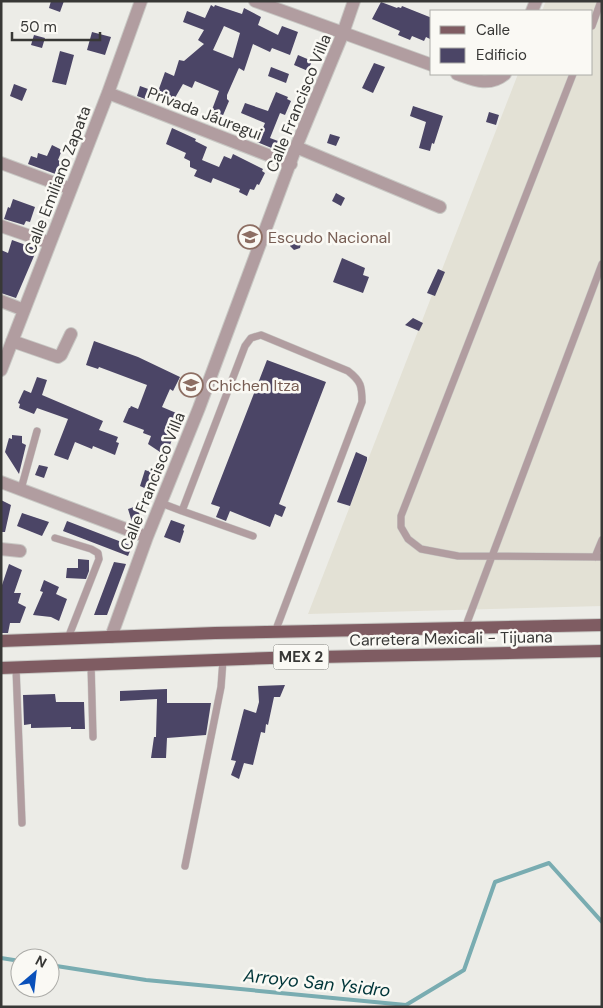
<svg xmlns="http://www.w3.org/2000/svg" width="603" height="1008" viewBox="0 0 603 1008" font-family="'DM Sans',sans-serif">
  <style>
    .built { fill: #e3e1d5 }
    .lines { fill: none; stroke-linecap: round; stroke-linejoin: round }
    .stream { stroke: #79acb1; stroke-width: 4 }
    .building { fill: #4b4566; fill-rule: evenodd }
    .lane-casing { stroke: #c8c8c4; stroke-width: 8 }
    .street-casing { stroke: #c8c8c4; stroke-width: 14 }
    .primary-casing { stroke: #c8c8c4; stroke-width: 14 }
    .lane { stroke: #b19da0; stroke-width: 7 }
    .street { stroke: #b19da0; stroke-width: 12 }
    .primary { stroke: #7f5c62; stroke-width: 12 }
    .labels { text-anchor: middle; stroke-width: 5; stroke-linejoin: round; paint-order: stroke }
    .shield { fill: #faf9f4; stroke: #72726f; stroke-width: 1 }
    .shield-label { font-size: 15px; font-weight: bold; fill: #383836 }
    .street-label { font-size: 16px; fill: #383836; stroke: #faf9f4 }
    .education-label { font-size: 16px; fill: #785e54; stroke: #faf9f4; text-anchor: start }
    .water-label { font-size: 18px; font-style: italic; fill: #003539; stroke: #faf9f4 }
  </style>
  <rect width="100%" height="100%" fill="#ecece7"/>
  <path class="built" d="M546 1H602V606L308 614 518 74H592V11H542Z"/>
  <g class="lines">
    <path class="stream" d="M1 958 20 961
      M50 965 146 980 406 1005 464 970 495 882 549 863 602 922"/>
  </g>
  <path class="building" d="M51 1H64L60 12 49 8Z
    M381 2 397 8 398 7 401 8 402 6 432 18V40L426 37 424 41 412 36 410 40 398 35 400 31 372 19Z
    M211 5 214 7 215 5 242 14 244 8 261 17 258 25 278 35 282 26 298 32 290 55 272 48 270 52 253 44 244 71 239 68 238 70 227 95V99L229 101 221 120 210 115 219 91 195 81 192 88 183 84 172 103 156 97 165 72 174 76 179 60 184 61 204 44 198 40 204 30 183 22 187 11 205 18ZM224 26 240 33 233 58 213 50Z
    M92 32 111 37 105 55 87 50Z
    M34 35 45 38 42 48 31 45Z
    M60 51 74 55 66 85 52 82Z
    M298 55 312 61 308 71 294 65Z
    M374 63 385 67 373 93 362 88Z
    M271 67 289 74 286 83 268 76Z
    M14 84 27 89 22 101 10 96Z
    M140 86 151 90 148 100 137 96Z
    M276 92 288 97 287 99 291 101 285 115 280 113 270 138 278 141 274 149 257 142 265 123 241 113 245 103 268 111Z
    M413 106 443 116 434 144 432 143 430 151 419 148 426 122 410 116Z
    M489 112 499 115 496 125 486 122Z
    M172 128 196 139 195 141 207 147 202 160 219 167 224 156 231 159 233 154 263 169 262 171 265 173 259 185 257 184 254 190 250 189 247 196 239 192 240 189 213 178 211 183 194 176 197 170 190 167V161L184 158 186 153 166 144Z
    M330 134 340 137 336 146 327 143Z
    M52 145 62 150 58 160 65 164 61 176 28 164 31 156 37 158 38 153 47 156Z
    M336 193 345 198 341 206 332 201Z
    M13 199 35 207 30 222 26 221 24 225 4 219 8 207 10 208Z
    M302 239 300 248 294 250 290 246 292 240Z
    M12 240 37 249 16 298 1 293V250L8 253Z
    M342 258 365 268 363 275 369 277 363 293 333 282Z
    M438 269 445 272 435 296 427 293Z
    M413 318 423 323 419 331 405 325Z
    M94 341 138 357 180 377 173 391 170 389 162 407 181 415 170 445 164 443 160 452 148 444 151 436 143 433 144 430 123 422 129 408H130L131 406 138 409 147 385 99 367 98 369 86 365Z
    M267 360 326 382 279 504 286 507 282 517 275 514 270 527 230 511 226 521 216 517 220 507 211 504Z
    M37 377 47 380 42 395 103 421 99 430 118 437 116 442 119 443 115 455 93 446 92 449 75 442 68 460 54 455 68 419 37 408 34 414 19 408 20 404 18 403 22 394 24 390 31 393Z
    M12 435 22 436V443L26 445 19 474 5 452 9 438 12 439Z
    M356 452 367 457V460L350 506 337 502Z
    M39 465 48 467 44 478 35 475Z
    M145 470 148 471 149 470 158 473 151 491 140 486Z
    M1 500 11 505 5 532H1Z
    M137 506 141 519 132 522 128 509Z
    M22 513 49 522 42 536 17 526Z
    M171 520 185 525 183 530 184 531 180 543 164 537Z
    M67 521 132 546 128 556 63 531Z
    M78 559 89 560V571L86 579 66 578 67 568H78Z
    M114 562 126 564 107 615H94Z
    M9 564 22 570 14 593H21L18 603 26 607 20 623H10L8 633H1V588Z
    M44 580 59 587 56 594 67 599 59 621 51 617 33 615 43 592 40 591Z
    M285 685 280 697H274L268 725 266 724 265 733 261 732 253 765 244 763 239 779 231 775 236 761 231 760 244 709 256 713 259 702 258 686Z
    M167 689V703H211L206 735 167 738 166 758H151L154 737H156L157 699 120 701V691Z
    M55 694 56 702H84L85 729H71V727L31 728V724L24 725 23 695Z"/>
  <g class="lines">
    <g class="lane-casing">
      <path id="lane" d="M592 26 601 1
        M573 74 401 516V527L408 539 421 549 458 556 602 557
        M21 489 37 431
        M161 503 182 511 245 346 251 338 261 335 348 371C361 381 362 386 362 402L275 632
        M182 511 253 536
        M55 538 91 549 98 553 99 559 68 638
        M595 557 602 540
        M465 628 602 264
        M91 664 93 737
        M16 668 22 823
        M185 866 221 687 223 660"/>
    </g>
    <g class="street-casing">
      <path id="street" d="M255 1 432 65
        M532 11 536 1
        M457 74C474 80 489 87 505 74
        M108 93 291 164
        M296 147 440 207
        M1 163 71 189
        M1 226 50 243
        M1 301 24 310
        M12 341 58 357 61 355 71 334
        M1 370 108 93 141 1
        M1 482 147 537
        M1 549 20 551
        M111 637 147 537 199 408 296 147 343 33 354 1"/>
    </g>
    <g class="primary-casing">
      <path id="primary" d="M1 641 215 633 602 625
        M1 668 270 658 602 651"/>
    </g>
    <use href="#lane" class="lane"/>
    <use href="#street" class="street"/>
    <use href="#primary" class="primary"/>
  </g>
  <defs>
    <g id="school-ring" transform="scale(1.25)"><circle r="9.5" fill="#faf9f4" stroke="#8d6e63" stroke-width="1.5"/><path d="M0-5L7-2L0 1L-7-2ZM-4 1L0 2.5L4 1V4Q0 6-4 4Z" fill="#8d6e63"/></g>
  </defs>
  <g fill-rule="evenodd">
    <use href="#school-ring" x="250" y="237"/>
    <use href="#school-ring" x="191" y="385"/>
  </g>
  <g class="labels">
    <rect class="shield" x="273.5" y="644.5" width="55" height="25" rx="4"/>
    <g class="shield-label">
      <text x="301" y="662">MEX 2</text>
    </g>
    <g class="street-label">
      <text transform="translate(298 103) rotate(-68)" y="6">Calle Francisco Villa</text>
      <text transform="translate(205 113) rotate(21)" y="6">Privada Jáuregui</text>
      <text transform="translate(57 180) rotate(-69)" y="6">Calle Emiliano Zapata</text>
      <text transform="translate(152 481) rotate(-68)" y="6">Calle Francisco Villa</text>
      <text transform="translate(451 638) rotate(-1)" y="6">Carretera Mexicali - Tijuana</text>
    </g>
    <g class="education-label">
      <text x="268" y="243">Escudo Nacional</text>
      <text x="208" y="391">Chichen Itza</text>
    </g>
    <g class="water-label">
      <text transform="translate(317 983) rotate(6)" y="6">Arroyo San Ysidro</text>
    </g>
  </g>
  <rect width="603" height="1008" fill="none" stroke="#383836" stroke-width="5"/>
  <rect x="430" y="10" width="162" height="65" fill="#faf9f4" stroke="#acaca8"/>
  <rect x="440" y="26" width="25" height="8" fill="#7f5c62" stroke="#acaca8"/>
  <text x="476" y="35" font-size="15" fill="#383836">Calle</text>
  <rect x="440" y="48" width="25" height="15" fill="#4b4566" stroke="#acaca8"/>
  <text x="476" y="60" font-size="15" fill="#383836">Edificio</text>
  <g transform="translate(35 973) rotate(28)"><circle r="24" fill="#faf9f4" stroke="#acaca8"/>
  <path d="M0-4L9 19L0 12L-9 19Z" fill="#0950ba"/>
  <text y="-8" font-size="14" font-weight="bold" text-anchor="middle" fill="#383836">N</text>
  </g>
  <path d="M12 32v8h88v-8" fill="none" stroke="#383836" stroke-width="2.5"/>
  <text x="20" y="32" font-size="15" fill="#383836" stroke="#faf9f4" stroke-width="4" paint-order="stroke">50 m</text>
</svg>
